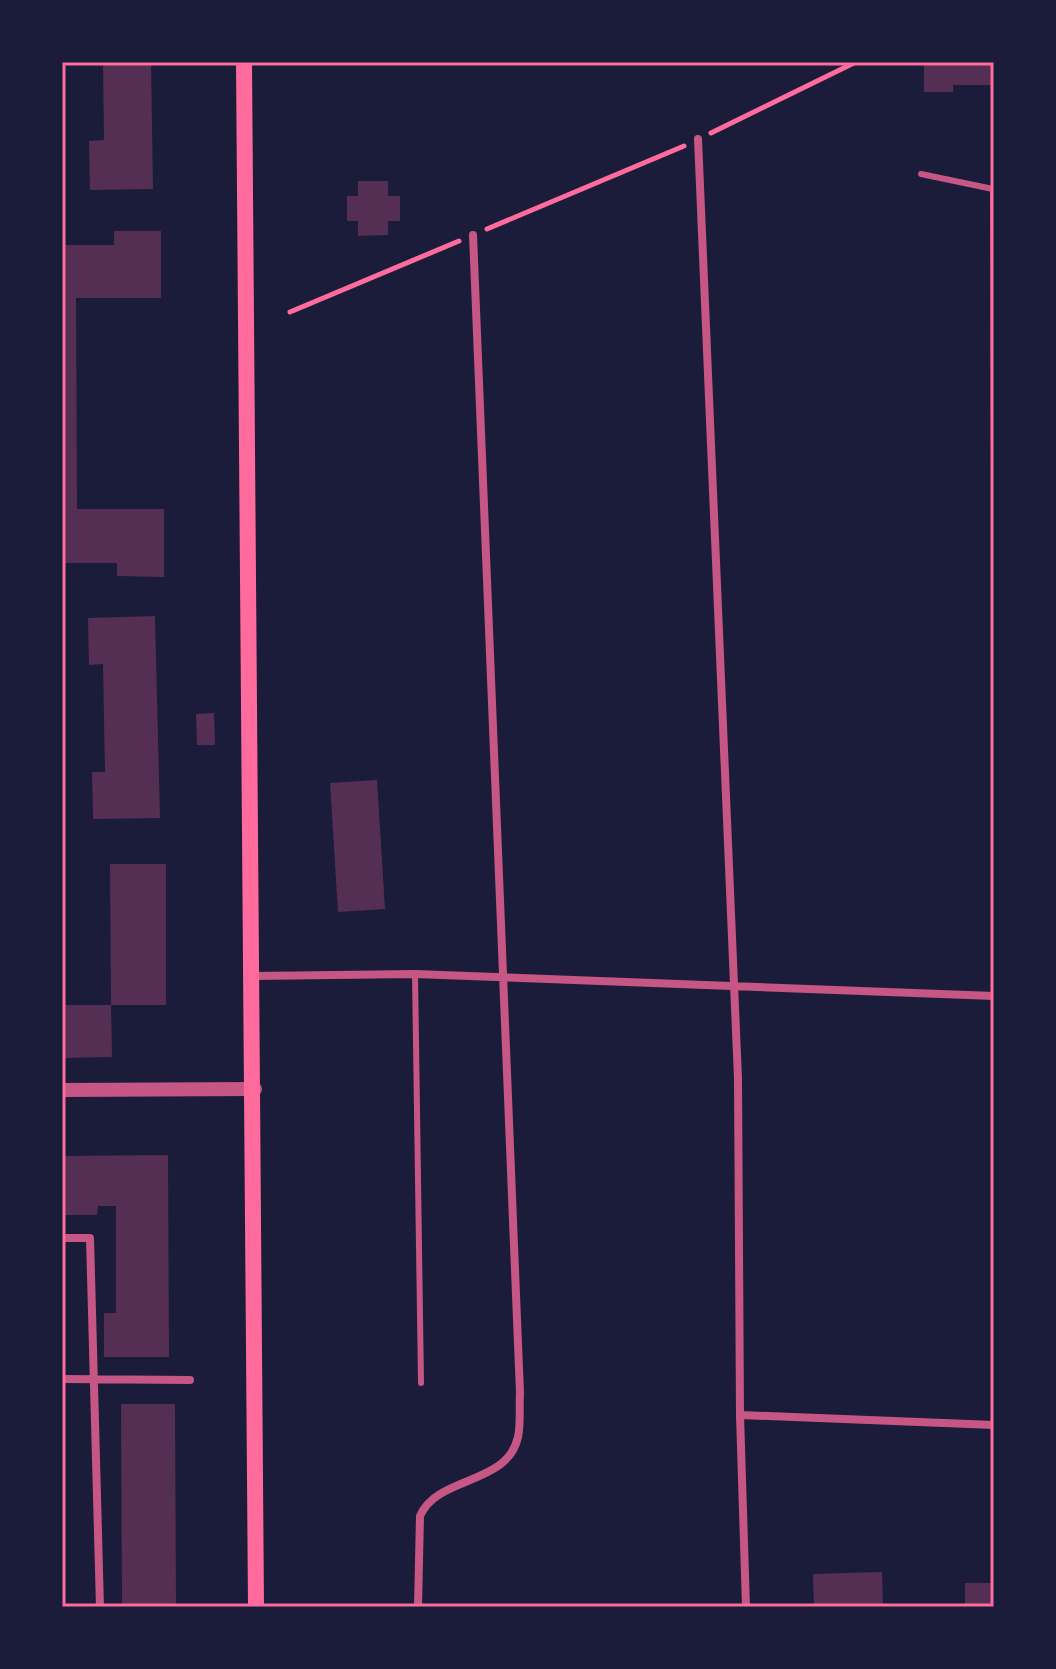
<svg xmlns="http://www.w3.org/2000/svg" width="1056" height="1669" viewBox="0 0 1056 1669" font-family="Rubik,sans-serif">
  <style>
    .building { fill: #542f53 }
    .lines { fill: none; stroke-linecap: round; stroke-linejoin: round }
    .path { stroke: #ff6b9d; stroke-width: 5 }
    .service { stroke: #c65784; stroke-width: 6 }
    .minor { stroke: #c65784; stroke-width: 8 }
    .tertiary { stroke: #c65784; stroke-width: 14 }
    .secondary { stroke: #ff6b9d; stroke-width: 16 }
    .neatline { fill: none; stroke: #ff6b9d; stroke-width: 3 }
  </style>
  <rect width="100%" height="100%" fill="#1b1b3a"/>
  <path class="building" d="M103 62H151L153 189 90 190 89 141 104 140Z
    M924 62H994V94L991 85H953V92H924Z
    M358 181H388V196H400V221H388V235L358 236V221H347V196H358Z
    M114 231H161V298H76L77 509H164V577L117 576V563H62V245H114Z
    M155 616 160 818 93 819 92 772H105L103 664 89 665 88 618Z
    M214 713 215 745H197L196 714Z
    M377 780 385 909 338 912 330 783Z
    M110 864H166V1005H111Z
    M62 1005H111L112 1057 62 1058Z
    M168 1155 169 1357H104V1313H116V1206H98L97 1215H62V1156Z
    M121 1404H175L176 1607H122Z
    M882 1572 883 1607H814L813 1574Z
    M965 1583H994V1607H965Z"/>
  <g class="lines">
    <path class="path" d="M711 133 856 62
      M487 229 684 146
      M290 312 459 241"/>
    <path class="service" d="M921 174 993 189 994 475
      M415 974 421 1383"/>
    <path class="minor" d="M698 139 738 1078 740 1415 746 1607
      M251 976 415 974 994 996
      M62 1238H90L100 1607
      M62 1379 190 1380
      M740 1415 994 1425
      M418 1607 420 1516C438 1475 507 1486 518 1437 521 1423 519 1407 520 1393L473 235"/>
    <path class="tertiary" d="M62 1090 255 1089"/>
    <path class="secondary" d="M244 62 256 1607"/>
  </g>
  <rect width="1056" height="1669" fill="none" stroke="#1b1b3a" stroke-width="128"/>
  <rect x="64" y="64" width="928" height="1541" class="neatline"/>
</svg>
